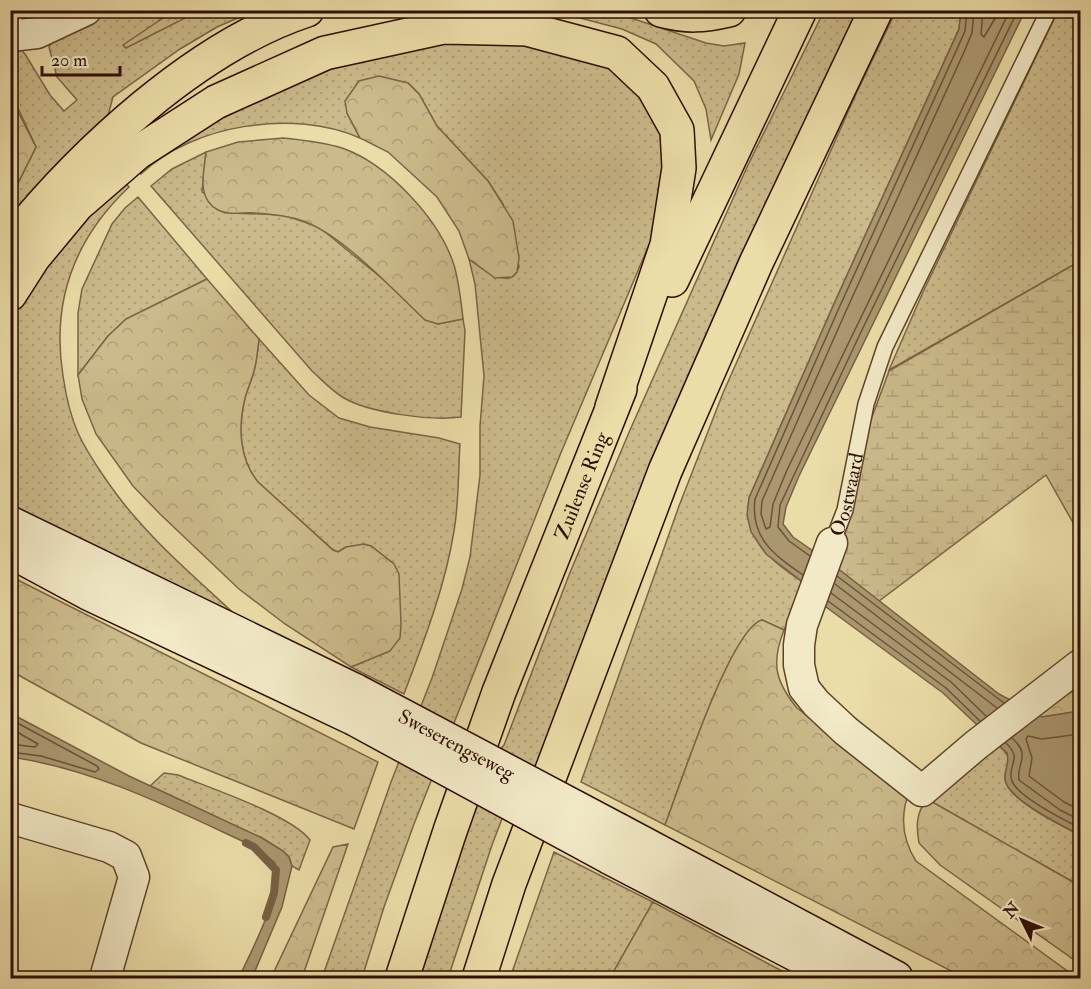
<svg xmlns="http://www.w3.org/2000/svg" width="1091" height="989" viewBox="0 0 1091 989" font-family="'IM FELL Double Pica',serif">
  <style>
    .grass { fill: url(#grass-dots); stroke: #7c6446; stroke-width: 1.5 }
    .forest { fill: url(#forest-crowns); stroke: #7c6446; stroke-width: 1.5 }
    .wetland { fill: url(#wetland-marsh); stroke: #7c6446; stroke-width: 1.5 }
    .water { fill: #aa976f; stroke: #786043; stroke-width: 1.5 }
    .lines { fill: none; stroke-linecap: round; stroke-linejoin: round }
    .shore { stroke: #6b5238; stroke-width: 1.5 }
    .stream { stroke: #786043; stroke-width: 8 }
    .lane-casing { stroke: #5c422a; stroke-width: 18 }
    .street-casing { stroke: #5c422a; stroke-width: 33 }
    .secondary-casing { stroke: #2c0e00; stroke-width: 36 }
    .primary-casing { stroke: #2c0e00; stroke-width: 36 }
    .lane { stroke: #f2e9c6; stroke-width: 15 }
    .street { stroke: #f2e9c6; stroke-width: 30 }
    .secondary { stroke: #f2e9c6; stroke-width: 33 }
    .primary { stroke: #ebdda8; stroke-width: 33 }
    .secondary-bridge-casing { stroke: #2c0e00; stroke-width: 36; stroke-linecap: butt }
    .secondary-bridge { stroke: #f2e9c6; stroke-width: 33 }
    .labels { text-anchor: middle; stroke-width: 4.5; stroke-linejoin: round; paint-order: stroke }
    .street-label { font-size: 20px; fill: #2c0e00; stroke: #f2e9c6 }
  </style>
  <defs>
    <pattern id="grass-dots" width="8" height="8" patternUnits="userSpaceOnUse" patternTransform="scale(1.5)"><rect width="8" height="8" fill="#cbba8b"/><path d="M2 2h.1M6 6h.1" fill="none" stroke="#ae9f76" stroke-width="1.8" stroke-linecap="round"/></pattern>
    <pattern id="forest-crowns" width="20" height="18" patternUnits="userSpaceOnUse" patternTransform="scale(1.5)"><rect width="20" height="18" fill="#cbba8b"/><path d="M2 6a3 3 0 1 1 6 0M12 15a3 3 0 1 1 6 0" fill="none" stroke="#ae9f76"/></pattern>
    <pattern id="wetland-marsh" width="20" height="14" patternUnits="userSpaceOnUse" patternTransform="scale(1.5)"><rect width="20" height="14" fill="#cbba8b"/><path d="M1 5h8M5 5V1M11 12h8M15 12V8" fill="none" stroke="#ae9f76"/></pattern>
  </defs>
  <rect width="100%" height="100%" fill="#ebdda8"/>
  <filter id="stains"><feTurbulence type="fractalNoise" baseFrequency=".00333" numOctaves="4"/><feColorMatrix values="0 0 0 0 .2 0 0 0 0 .09 0 0 0 0 .02 0 0 0 .5 -.17"/></filter>
  <radialGradient id="worn" r=".72"><stop offset=".6" stop-color="#630" stop-opacity="0"/><stop offset="1" stop-color="#630" stop-opacity=".3"/></radialGradient>
  <path class="grass" d="M95 11H175L158 21 178 20 199 11H254L217 27 180 49 113 97 105 126 11 224V192L18 183 36 147 11 93V49L16 56 20 49 25 54 50 95 64 111 77 100 57 77 49 47 53 40Z
    M538 11H610L706 43 724 46 745 43 739 74 711 140 706 109 694 81 656 44 622 29 580 18Z
    M824 11H862L539 763 518 777 492 845 448 978H420L489 762 504 745 569 575 630 430 747 167Z
    M896 11H961L959 29 833 306 749 498C744 542 771 560 804 583L784 630 762 620C730 630 679 789 665 825L581 782 679 506 723 393 856 94Z
    M1058 11H1080V261L889 370 923 292Z
    M435 40 537 42 598 58 635 85 663 134V201L651 240 560 455 414 824 384 907 362 978H322L391 782 432 678 462 589 470 557 480 475V426L484 376 475 284 469 259C481 268 513 293 519 266L503 204 488 181 437 126 419 94 408 83 347 113 360 138C294 109 193 124 141 174L136 164 313 67Z
    M206 152 202 192 231 213 284 215 319 227 438 324 463 319 465 331 461 417C431 421 370 413 344 398 332 391 322 380 312 371L151 186 172 169Z
    M121 177 129 187C74 239 51 301 63 376 66 396 70 415 78 433 89 457 117 497 135 517 169 557 211 591 249 628L11 516V317L29 286Z
    M138 197 207 279 126 319 108 336 78 375V313L82 289 112 224 125 208Z
    M259 339 309 395 339 418 370 427 439 438 460 444C458 473 459 503 454 531 445 587 424 641 404 694L351 667 390 651 394 564 371 546 346 547 338 552 333 550 258 482C239 459 238 427 245 398 248 387 253 377 255 367 257 358 258 348 259 339Z
    M997 744C1022 765 998 765 1007 785 1015 803 1062 826 1080 835V886L927 799Z
    M164 773 178 775C210 788 291 815 310 840L299 870 292 866 289 857 283 851 262 838 150 786Z
    M554 852 653 902 610 978H510Z"/>
  <path class="forest" d="M175 10 199 11 126 48 123 45Z
    M379 76 408 83 419 94 437 126 488 181 513 221 519 258 517 272 512 277 495 278 469 259 459 231 437 197 388 152 360 138 347 113 345 101 359 81Z
    M10 96 36 147 18 183 11 192Z
    M283 138C303 140 323 142 342 148 388 164 439 219 454 265 459 282 461 301 463 319L438 324 425 320C393 290 340 232 300 220 285 215 270 214 255 213 243 212 229 216 218 210 196 198 204 173 206 152L238 142Z
    M207 279 259 339C258 348 257 358 255 367 253 377 248 387 245 398 238 427 239 459 258 482L333 550 338 552 346 547 364 544 371 546 394 564 399 574 401 624 400 638 390 651 351 667 285 624 239 589 160 514 133 486 96 434 82 399 78 375 108 336 126 319Z
    M10 576 378 762 354 829 141 743 11 671Z
    M762 620 784 630C771 663 775 681 797 708L909 792C900 816 902 839 916 861L1077 978H965L665 825C679 789 730 629 762 620Z
    M1080 679V711L1042 717 1036 714Z
    M927 799 1080 886V964L940 865 919 843C916 826 916 813 927 799Z
    M348 844 302 978H271L333 847Z
    M653 902 795 978H610Z"/>
  <path class="wetland" d="M1080 261V535L1046 475 879 601 832 564 848 525 869 425 889 371Z"/>
  <path class="water" d="M961 11H1025L799 476 786 507 783 524 793 537 832 564 999 694 1042 717 1080 711V835C1063 826 1009 800 1005 780 1004 770 1010 763 1007 753L943 693 826 607 804 583 766 554 751 532 747 515 749 498 833 306 959 29Z
    M10 713 129 776 262 838 283 851 289 857 292 866 282 907 252 978H239C253 946 281 899 275 863L257 848C177 811 99 770 11 757Z"/>
  <g class="lines">
    <path class="shore" d="M974 10 972 33 964 52 846 311 762 501 761 514 766 529 770 527 773 504 787 470 1010 10
      M983 10 981 34 984 37 1000 10
      M810 556 789 541 778 527 780 505 860 334 1018 10
      M803 575C774 555 750 538 755 499L839 308 957 49 965 31 967 10
      M837 576 1004 703
      M835 584 997 708
      M831 593 951 682 986 716
      M828 601 946 688 980 721
      M10 719 97 766 99 769 95 772 41 756 10 752
      M10 728 38 744 35 747 10 744
      M1080 734 1042 739 1028 736 1026 739 1032 758 1029 776 1064 802 1080 810
      M1012 738C1032 756 1016 763 1019 780L1060 810 1080 820
      M1006 743C1024 760 1006 765 1012 781 1017 796 1066 821 1080 828"/>
    <path class="stream" d="M246 843 254 847 276 870 274 893 266 917"/>
    <g class="lane-casing">
      <g id="lane">
        <path d="M12 36 15 10"/>
        <path id="s1" d="M832 543 845 510 866 404 885 347 1049 10"/>
      </g>
    </g>
    <g class="street-casing">
      <path id="street" d="M10 36 37 33 86 10
        M832 543 802 625 799 645V665L804 688 816 703 846 731 922 791 976 745 1080 665
        M10 818 109 847 126 856 134 877 105 978"/>
    </g>
    <g class="secondary-casing">
      <path id="secondary" d="M10 523 356 691
        M10 551 88 593 353 718
        M618 830 896 978
        M609 857 841 978"/>
    </g>
    <g class="primary-casing">
      <g id="primary">
        <path d="M661 10C687 17 703 16 729 10"/>
        <path d="M10 243C82 153 197 46 307 10"/>
        <path d="M672 280 800 10"/>
        <path d="M10 294 33 258 77 205 137 153 216 102 325 53 444 27 527 29 617 53 653 87 677 130 679 168 667 245 612 407"/>
        <path id="s2" d="M402 978 450 831 499 692 620 389"/>
        <path d="M479 978 509 884 665 471 756 263 876 10"/>
      </g>
    </g>
    <use href="#lane" class="lane"/>
    <use href="#street" class="street"/>
    <use href="#secondary" class="secondary"/>
    <use href="#primary" class="primary"/>
    <g class="secondary-bridge-casing">
      <g id="secondary-bridge">
        <path id="s3" d="M356 691 618 830"/>
        <path d="M353 718 609 857"/>
      </g>
    </g>
    <use href="#secondary-bridge" class="secondary-bridge"/>
  </g>
  <g class="labels">
    <g class="street-label">
      <text dy="7" stroke="none"><textPath href="#s2" startOffset="524">Zuilense Ring</textPath></text>
      <text dy="7" stroke="none"><textPath href="#s1" startOffset="51">Oostwaard</textPath></text>
      <text dy="7" stroke="none"><textPath href="#s3" startOffset="114">Sweserengseweg</textPath></text>
    </g>
  </g>
  <rect width="1091" height="989" fill="none" stroke="#ebdda8" stroke-width="36"/>
  <rect x="12" y="12" width="1067" height="965" fill="none" stroke="#2c0e00" stroke-width="3"/>
  <rect x="18" y="18" width="1055" height="953" fill="none" stroke="#2c0e00" stroke-width="1.5"/>
  <g transform="translate(1022 920) rotate(313)" stroke="#f2e9c6" stroke-width="4.5" paint-order="stroke">
  <path d="M0-4.5L10 22L0 15L-10 22Z" fill="#2c0e00"/>
  <text y="-9" font-size="16" font-weight="bold" text-anchor="middle" fill="#2c0e00">N</text>
  </g>
  <path d="M42 66v9h78v-9" fill="none" stroke="#2c0e00" stroke-width="3"/>
  <text x="51" y="66" font-size="18" fill="#2c0e00" stroke="#f2e9c6" stroke-width="4.5" paint-order="stroke">20 m</text>
  <rect width="100%" height="100%" filter="url(#stains)"/>
  <rect width="100%" height="100%" fill="url(#worn)"/>
</svg>
